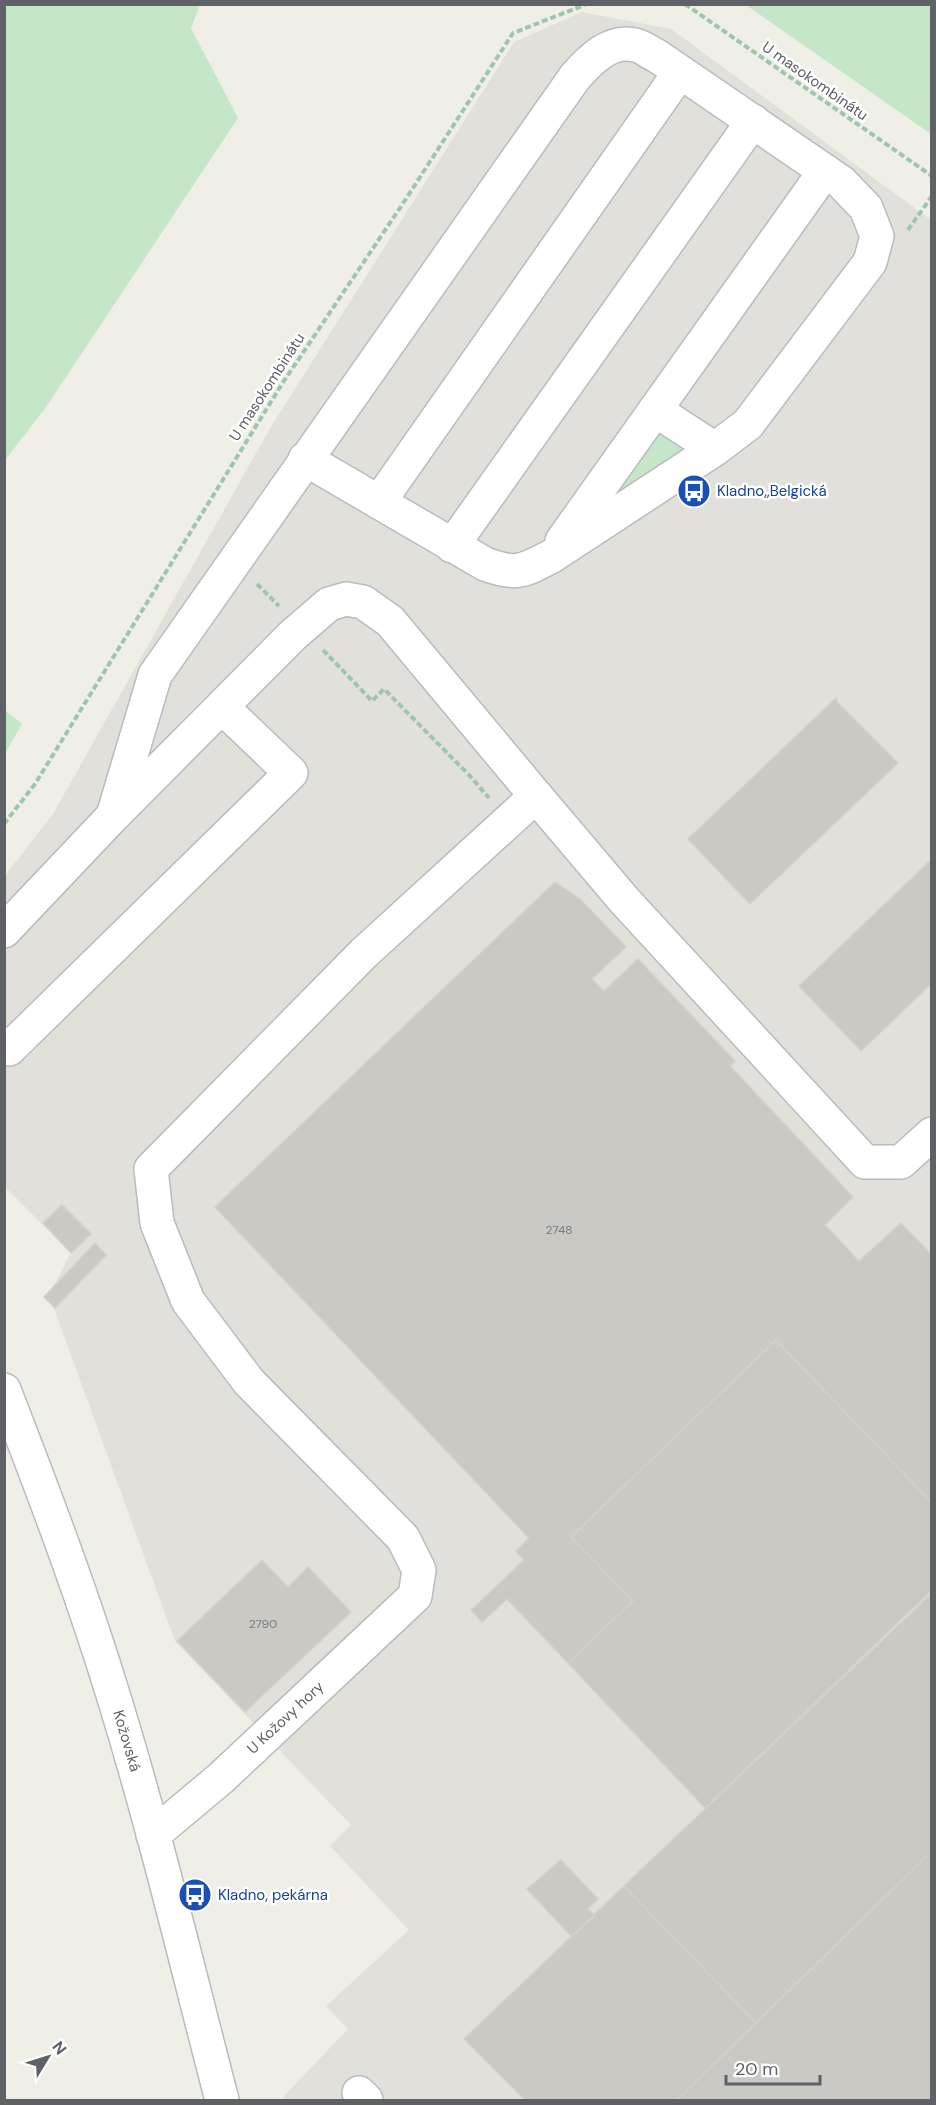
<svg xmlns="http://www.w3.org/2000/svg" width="936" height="2105" viewBox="0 0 936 2105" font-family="'DM Sans',sans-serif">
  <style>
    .industrial { fill: #e2e0db }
    .green { fill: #c5e6c8 }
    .building { fill: #cbc9c4; stroke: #d4d1c5; stroke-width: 1.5 }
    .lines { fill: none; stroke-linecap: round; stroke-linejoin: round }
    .minor-casing { stroke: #b9bbc0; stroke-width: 36 }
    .path { stroke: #9ec6ae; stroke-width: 4; stroke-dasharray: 6 3; stroke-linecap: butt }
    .minor { stroke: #fff; stroke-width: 33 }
    .labels { text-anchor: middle; stroke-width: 5; stroke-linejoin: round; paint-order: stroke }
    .number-label { font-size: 12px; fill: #797b7e }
    .street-label { font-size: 15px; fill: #5e6166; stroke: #fff }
    .transit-label { font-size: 15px; fill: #164399; stroke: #fff; text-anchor: start }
  </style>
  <rect width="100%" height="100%" fill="#f0efe7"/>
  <path class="industrial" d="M582 12 671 29 931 220V2100H285L284 2096 348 2029 326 2006 409 1930 330 1846 351 1825 175 1641 49 1295 71 1253 5 1187 4 877 53 814 269 430 514 42Z"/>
  <path class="green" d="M5 4 200 5 191 28 238 118 44 410 5 460Z
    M746 5H931V134Z
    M658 430 690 446 605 508Z
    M5 710 22 724 5 753Z"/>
  <path class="building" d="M836 698 837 702 898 763 750 904 688 839Z
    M932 859V983L861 1051 799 986Z
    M555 882 580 899 626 947 592 979 604 991 638 959 735 1061 730 1066 853 1197 825 1225 859 1261 901 1223 932 1255V1503L776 1340 571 1537 633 1601 568 1663 507 1599 482 1622 471 1610 524 1560 516 1551 529 1538 215 1207Z
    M62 1205 91 1234 71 1253 43 1223Z
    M95 1243 106 1255 55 1308 44 1297Z
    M776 1340 932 1503V1590L705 1808 568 1663 633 1601 571 1537Z
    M262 1560 288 1587 308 1567 351 1612 245 1712 177 1641Z
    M932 1593V1851L756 2023 624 1886Z
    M932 1851V2100H677L756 2023Z
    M561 1860 598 1899 588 1909 595 1916 572 1937 527 1889Z
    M624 1886 756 2023 677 2100H525L464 2039Z"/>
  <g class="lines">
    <g class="minor-casing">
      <g id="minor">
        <path d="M655 410 715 449"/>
        <path d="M379 502 680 72"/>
        <path d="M562 541 825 171"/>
        <path d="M452 546 753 121"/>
        <path d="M113 816 155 675 575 77C590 60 610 39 635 45 642 46 650 53 657 56L841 182 866 208 877 236 870 262 748 424 715 449 552 556C523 571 518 576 485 564L305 459"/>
        <path d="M4 931 113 816 293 635 329 604 346 599 363 602 390 621 536 796"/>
        <path d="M4 1044 9 1049 291 773 222 707"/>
        <path id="s1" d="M4 1390C42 1488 79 1585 110 1685 153 1822 186 1962 222 2100"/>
        <path id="s2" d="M153 1835 221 1778 415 1596 419 1570 403 1538 249 1382 188 1301 157 1223 151 1169 364 953 536 796 624 900 865 1162H901L932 1134"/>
        <path d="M359 2093 366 2100"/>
      </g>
    </g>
    <path class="path" d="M685 4 932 176
      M908 230 932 196
      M257 584 279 606
      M323 650 372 701 384 689 470 776 489 798
      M4 824 35 784 282 384 402 205 513 33 587 4"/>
    <use href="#minor" class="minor"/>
  </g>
  <defs>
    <g id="bus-disc" transform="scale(1.725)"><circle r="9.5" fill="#1a4fb4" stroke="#fff"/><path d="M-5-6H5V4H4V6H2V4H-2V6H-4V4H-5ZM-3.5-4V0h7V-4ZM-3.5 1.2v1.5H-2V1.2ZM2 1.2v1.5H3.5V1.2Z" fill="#fff"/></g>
  </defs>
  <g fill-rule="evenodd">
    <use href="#bus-disc" x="694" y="491"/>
    <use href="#bus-disc" x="195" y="1895"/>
  </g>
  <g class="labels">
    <g class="number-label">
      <text x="559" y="1234">2748</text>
      <text x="263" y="1628">2790</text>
    </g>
    <g class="street-label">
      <text transform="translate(815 81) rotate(35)" y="5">U masokombinátu</text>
      <text transform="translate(267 387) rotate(-57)" y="5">U masokombinátu</text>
      <text dy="5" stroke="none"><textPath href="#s2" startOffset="177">U Kožovy hory</textPath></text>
      <text dy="5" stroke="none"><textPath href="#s1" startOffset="372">Kožovská</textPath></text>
    </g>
    <g class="transit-label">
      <text x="717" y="496">Kladno,,Belgická</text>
      <text x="218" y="1900">Kladno, pekárna</text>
    </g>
  </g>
  <rect width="936" height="2105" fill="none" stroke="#5e6166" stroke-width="12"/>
  <g transform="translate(48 2057) rotate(52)" stroke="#ffffff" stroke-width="4.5" paint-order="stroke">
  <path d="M0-4.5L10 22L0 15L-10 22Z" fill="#5e6166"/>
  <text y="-9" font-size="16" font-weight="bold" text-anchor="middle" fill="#5e6166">N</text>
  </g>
  <path d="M726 2075v9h94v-9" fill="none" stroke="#5e6166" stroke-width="3"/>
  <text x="735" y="2075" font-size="18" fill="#5e6166" stroke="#ffffff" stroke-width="4.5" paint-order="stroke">20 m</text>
</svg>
